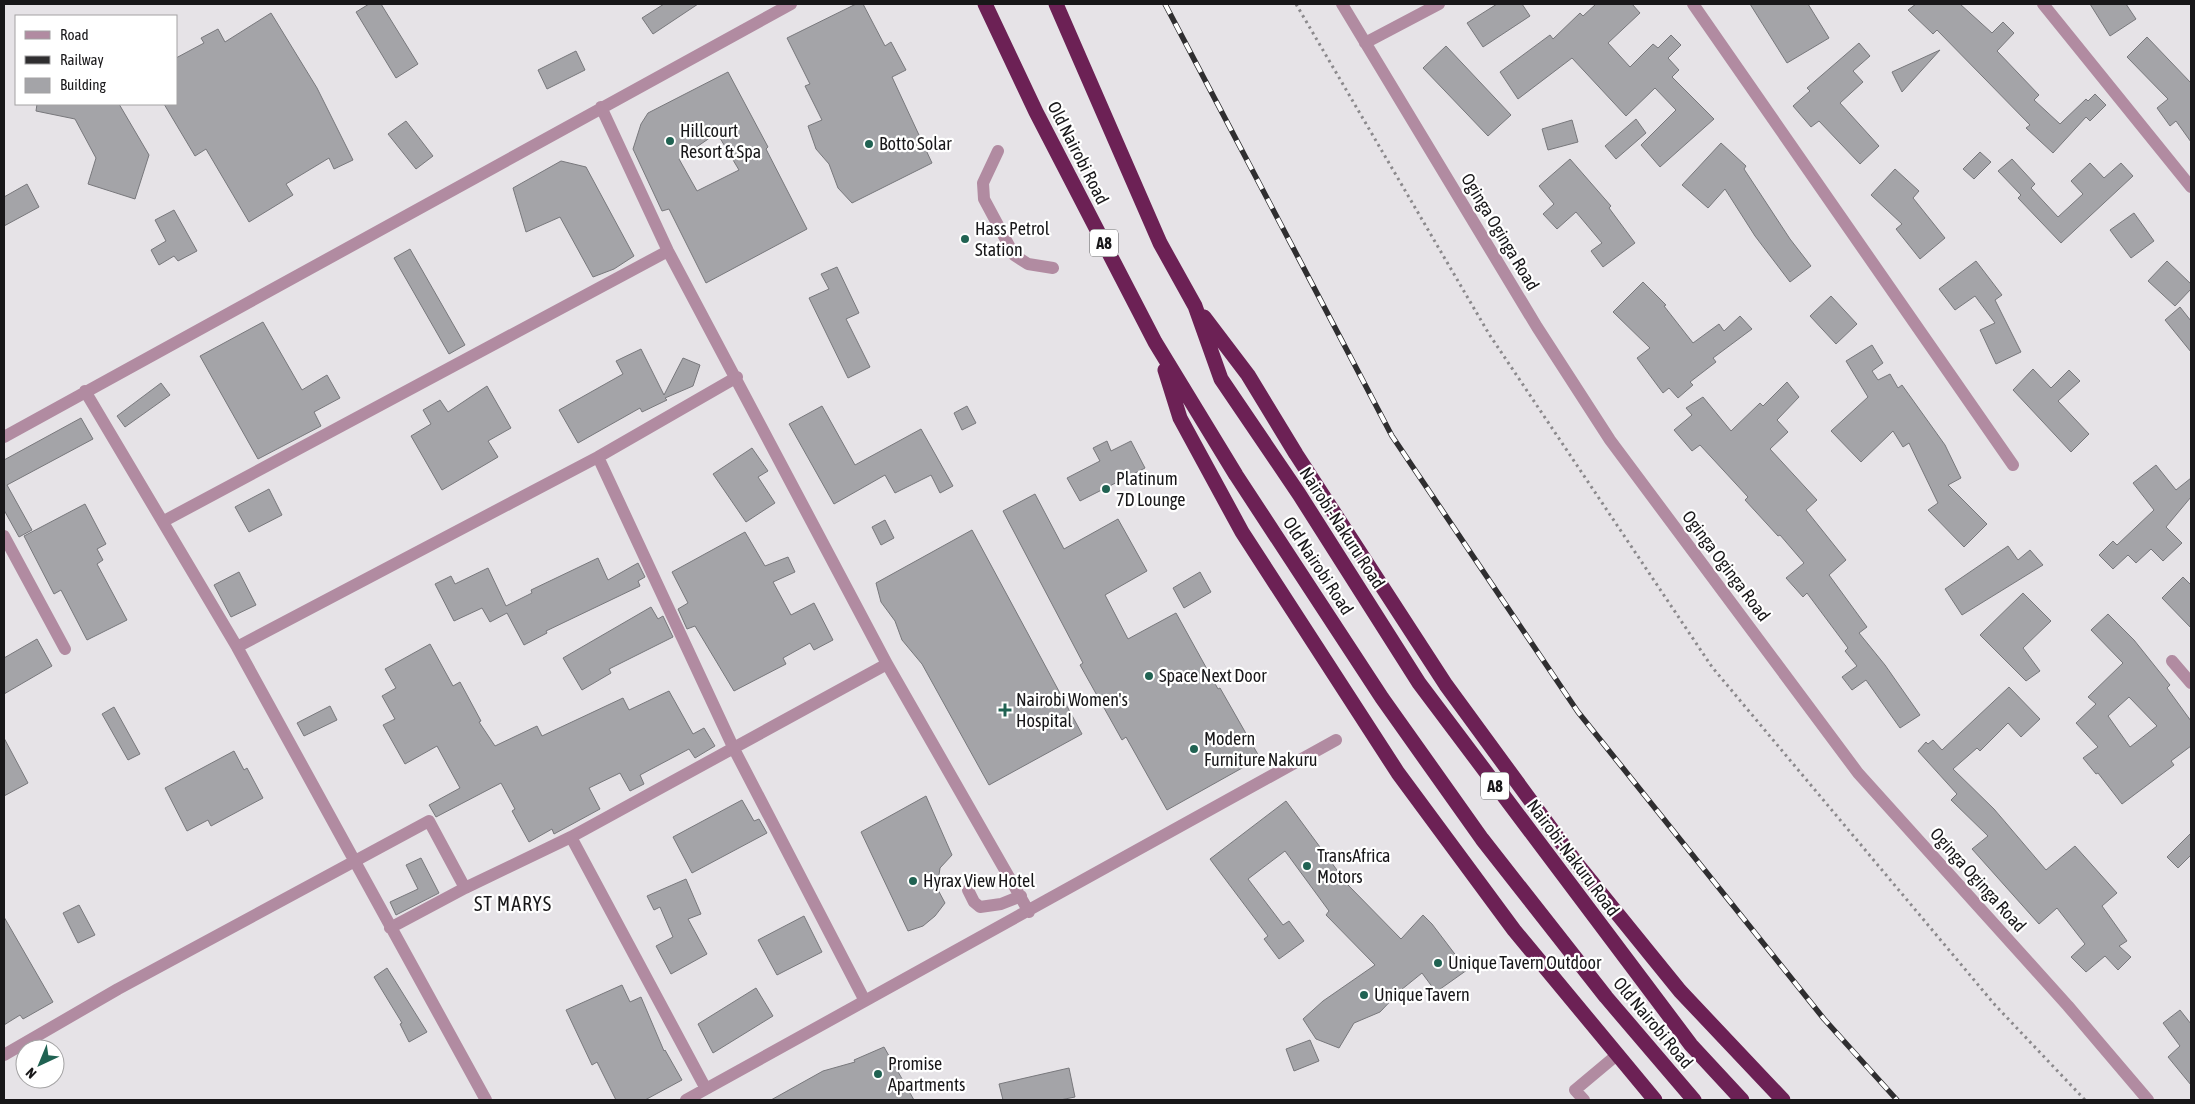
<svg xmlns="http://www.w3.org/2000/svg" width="2195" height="1104" viewBox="0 0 2195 1104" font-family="'Asap Condensed',sans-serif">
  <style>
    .building { fill: #a4a4a8; stroke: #78787c; fill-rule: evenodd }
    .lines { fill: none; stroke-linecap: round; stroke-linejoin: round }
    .path { stroke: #8b898c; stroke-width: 3; stroke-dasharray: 2.5 4; stroke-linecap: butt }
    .minor { stroke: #b18ba1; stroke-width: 12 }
    .highway { stroke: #6c2155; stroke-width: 15 }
    .rail-casing { stroke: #2f2e30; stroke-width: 5.5 }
    .rail { stroke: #fff; stroke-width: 4; stroke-dasharray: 11; stroke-linecap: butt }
    .poi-dot { fill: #206252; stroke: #fff; stroke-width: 2 }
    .labels { text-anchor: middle; stroke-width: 4.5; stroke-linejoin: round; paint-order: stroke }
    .shield { fill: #fff; stroke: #5d5d5e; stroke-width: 1 }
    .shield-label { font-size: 16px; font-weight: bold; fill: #181719 }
    .poi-label { font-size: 18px; fill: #181719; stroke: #fff; text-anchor: start }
    .street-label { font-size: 18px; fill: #181719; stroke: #fff }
    .quarter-label { font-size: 20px; letter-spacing: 1px; fill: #181719; stroke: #fff }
  </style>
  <rect width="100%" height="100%" fill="#e6e3e7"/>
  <path class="building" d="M369 4H381L418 64 396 78 356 12Z
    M664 4H698L653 34 642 18Z
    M856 4H863L885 46 891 42 906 70 892 77 932 163 852 203 838 188 829 164 816 149 808 126 822 120 805 86 810 84 787 38Z
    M1497 4H1522L1530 16 1483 47 1467 23Z
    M1596 4H1632L1640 13 1608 43 1630 67 1653 44 1658 48 1671 35 1681 45 1668 58 1679 70 1672 77 1714 119 1660 167 1641 145 1676 110 1655 88 1626 116 1572 58 1518 99 1500 72 1550 35 1553 39 1580 13 1583 16Z
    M1750 4H1808L1829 38 1787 63Z
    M1916 4H1960L1992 33 2003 22 2014 33 1997 51 2039 95 2034 100 2060 124 2086 99 2088 101 2095 94 2106 105 2090 121 2086 117 2053 153 2026 128 2030 125 1937 30 1933 34 1908 10Z
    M2090 4H2126L2136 19 2110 36Z
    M271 13 317 88 353 160 334 169 329 158 286 184 293 195 249 222 206 149 195 156 164 104H176V58L204 43 201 38 218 29 225 42Z
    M2147 37 2191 83V142L2176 121 2170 126 2157 108 2168 99 2127 57Z
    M1859 43 1870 56 1853 71 1863 82 1840 103 1879 146 1860 164 1819 121 1811 127 1793 106 1810 91 1807 88Z
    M1446 46 1511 115 1488 136 1423 68Z
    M1940 50 1902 92 1892 72Z
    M576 51 585 70 547 89 538 70Z
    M728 72 768 147 766 149 807 229 706 283 669 209 662 211 633 149 641 124 648 113ZM717 133 739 170 697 191 679 159Z
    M37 104H119L149 155 135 199 88 184 96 158 75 119 36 111Z
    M1636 119 1646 133 1616 159 1605 146Z
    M1572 120 1578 142 1548 150 1542 129Z
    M406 121 433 156 416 169 388 134Z
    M1721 143 1746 166 1744 169 1790 239 1811 266 1790 282 1755 236 1725 189 1708 208 1682 185Z
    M1980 152 1991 162 1974 179 1963 169Z
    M1570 159 1611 206 1609 208 1635 243 1603 267 1591 251 1602 243 1576 212 1557 229 1543 214 1554 204 1539 186Z
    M2012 159 2035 184 2031 188 2058 217 2083 194 2071 181 2090 163 2104 178 2121 163 2133 176 2061 243 2018 198 2021 195 1998 171Z
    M561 161 586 167 634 256 614 269 593 277 560 217 526 232 513 188Z
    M1895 169 1919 191 1913 198 1945 238 1920 259 1896 229 1902 224 1871 195Z
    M27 184 39 207 4 226V197Z
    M174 210 197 251 178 261 174 256 159 265 151 250 166 241 155 220Z
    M2134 213 2154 241 2131 258 2110 230Z
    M410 249 465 345 449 354 394 258Z
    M1976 261 2002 295 1995 300 2021 352 1996 364 1980 330 1995 323 1975 296 1955 310 1939 289Z
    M2167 261 2191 284V289L2175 306 2148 281Z
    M837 267 859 313 846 319 870 367 848 378 809 298 829 289 821 274Z
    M1643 282 1666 305 1664 306 1693 343 1719 324 1724 331 1740 316 1752 329 1713 358 1716 362 1690 382 1693 385 1678 398 1669 388 1663 393 1637 358 1650 348 1613 312Z
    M1831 296 1857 324 1836 344 1810 316Z
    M2180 307 2191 321V352L2165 320Z
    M263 322 302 390 327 375 340 398 314 412 321 426 258 459 200 356Z
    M1872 345 1883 363 1872 371 1878 380 1890 374 1898 388 1902 385 1945 445 1961 478 1948 485 1987 524 1964 547 1928 510 1938 503 1909 443 1903 447 1893 431 1861 462 1831 431 1868 397 1846 361Z
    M641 349 664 395 683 358 700 365 693 386 665 398 667 400 642 412 640 408 578 443 559 410 623 374 616 361Z
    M2033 369 2051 388 2069 370 2080 381 2058 401 2089 434 2071 452 2013 390Z
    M1787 382 1799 397 1777 420 1788 432 1770 449 1817 500 1806 510 1846 560 1829 575 1867 627 1859 633 1885 665 1920 715 1900 728 1866 680 1852 690 1842 677 1857 666 1845 651 1848 648 1807 593 1803 597 1786 578 1804 563 1780 535 1778 536 1745 500 1748 497 1700 445 1692 451 1674 430 1692 415 1686 408 1703 397 1731 431 1760 403 1763 406Z
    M161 383 170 395 125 427 117 416Z
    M487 386 511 428 488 441 498 457 442 490 411 436 431 424 423 410 440 400 448 412Z
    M822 406 855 465 921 429 953 486 940 493 931 475 895 493 885 475 834 504 789 424Z
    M967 406 976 423 962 430 954 413Z
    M81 418 93 439 7 485 32 530 19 537 4 510V460Z
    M1107 441 1111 451 1131 441 1145 468 1080 501 1067 478 1100 461 1093 448Z
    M752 448 768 471 758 477 775 503 746 522 713 474Z
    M2156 465 2176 490 2191 478V497L2166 527 2182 543 2163 561 2151 549 2136 563 2128 555 2113 569 2099 555 2113 541 2117 545 2154 510 2133 483Z
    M269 489 282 515 249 532 235 507Z
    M1035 494 1064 549 1118 519 1147 571 1105 595 1128 639 1176 613 1218 689 1220 688 1260 758 1167 810 1126 737 1122 740 1080 665 1083 663 1003 511Z
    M85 504 106 544 97 549 103 560 97 564 127 620 87 640 61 590 54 594 24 536Z
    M885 520 894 538 881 545 872 527Z
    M972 530 1082 734 989 785 922 664 902 640 895 621 881 602 876 583Z
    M745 532 765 566 788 557 795 572 773 582 791 615 814 603 833 640 814 650 810 643 783 658 786 664 734 691 695 626 687 629 678 609 688 603 672 572Z
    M2008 546 2018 560 2030 550 2043 565 1962 615 1945 589Z
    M598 558 608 580 638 563 645 577 638 581 640 586 546 631 547 633 524 645 507 613 490 622 482 608 454 621 435 584 451 576 455 584 488 568 506 606 532 593 531 590Z
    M239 572 256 605 231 617 214 585Z
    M1200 572 1211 592 1184 608 1173 588Z
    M2183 577 2191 585V628L2162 598Z
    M2023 593 2051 621 2023 648 2040 671 2026 681 1980 635Z
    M651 607 658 619 663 616 673 637 609 669 611 673 582 690 563 658Z
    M2108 614 2134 640 2170 685 2167 688 2191 721V746L2171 761 2174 765 2122 804 2098 773 2096 774 2083 758 2098 747 2076 723 2096 704 2088 697 2123 663 2091 630ZM2129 697 2157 726 2130 747 2108 716Z
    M37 639 52 666 4 694V658Z
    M430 644 453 686 460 682 481 721 479 722 495 746 537 726 542 736 623 698 629 710 669 691 693 734 704 728 715 746 695 758 689 749 640 775 644 784 630 791 620 773 589 788 600 809 554 834 552 829 529 842 512 811 515 809 501 783 436 817 429 805 460 788 437 746 405 764 383 725 395 719 382 696 396 688 385 669Z
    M2009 687 2040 719 2021 737 2008 723 1980 751 1977 748 1953 769 1994 809 2046 870 2075 846 2117 893 2102 906 2127 941 2119 946 2131 957 2118 970 2105 956 2086 972 2071 957 2085 944 2057 908 2039 924 1972 849 1988 836 1951 800 1957 794 1918 751 1926 742 1928 744 1933 740 1942 750Z
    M330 706 337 720 304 736 297 723Z
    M114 707 140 754 128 760 102 714Z
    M4 738 28 783 4 796Z
    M234 751 244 770 247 768 263 798 211 826 208 820 187 831 165 788Z
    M926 796 952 855 940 868 937 888 945 903 935 916 923 926 908 931 861 832Z
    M742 800 754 821 759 819 767 833 692 873 673 837Z
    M1286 801 1348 885 1401 939 1423 915 1432 924 1467 970 1436 992 1422 973 1401 990 1380 1012 1354 1023 1339 1048 1316 1039 1303 1019 1323 1001 1375 965 1326 915 1329 911 1285 851 1248 879 1283 925 1289 921 1304 941 1279 959 1264 939 1268 936 1210 859Z
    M2191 833V855L2178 868 2167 857Z
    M421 858 439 893 396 915 390 902 418 889 406 865Z
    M686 879 701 914 688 919 707 954 671 974 656 946 673 937 660 907 654 910 647 896Z
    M79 905 95 935 78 943 63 913Z
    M804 916 822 952 777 975 758 940Z
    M4 917 53 1002 23 1019 20 1015 4 1025Z
    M387 968 427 1032 409 1042 400 1024 402 1023 374 977Z
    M622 985 630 1002 641 997 664 1051 665 1050 682 1080 645 1100H616L597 1062 592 1065 566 1010Z
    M756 988 773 1016 713 1053 698 1024Z
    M2180 1010 2191 1024V1085L2168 1057 2180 1046 2163 1023Z
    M1310 1040 1319 1061 1294 1071 1286 1049Z
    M884 1047 914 1100H771L823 1071 855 1062 854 1060Z
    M1069 1068 1075 1097 1060 1100H1003L999 1084Z"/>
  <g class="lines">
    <path class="path" d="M1296 4 1489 334 1712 667 1995 1005 2085 1100"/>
    <path class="minor" d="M1342 4 1537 327 1610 440 1858 773 2068 1006 2148 1100
      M1693 4 2013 465
      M2043 4 2191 187
      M1365 43 1439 4
      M601 107 668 251 887 664 1029 912
      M998 151 983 183 984 199 1014 255 1028 264 1053 268
      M85 391 237 647 486 1100
      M4 437 791 4
      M598 457 734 749 865 1001
      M164 521 668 251
      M4 536 65 649
      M237 647 598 457 737 377
      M2172 661 2191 683
      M571 837 706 1089
      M968 890 974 902 980 907 1001 904 1021 896
      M390 928 465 888 571 837 887 664
      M4 1055 118 989 429 821 465 888
      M686 1100 1336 740
      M1584 1100 1575 1090 1618 1054"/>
    <path class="highway" d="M985 4 1036 112 1155 342 1236 475 1382 698 1482 839 1606 997 1694 1100
      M1056 4 1160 243 1195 306 1221 379 1299 494 1419 683 1691 1045 1742 1100
      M1204 317 1248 375 1296 454 1446 685 1577 864 1680 991 1783 1100
      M1165 370 1180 418 1242 532 1398 773 1514 930 1655 1100"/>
    <g class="rail-casing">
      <path id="rail" d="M1165 4 1392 436 1578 712 1824 1019 1897 1100"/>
    </g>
    <use href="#rail" class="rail"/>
  </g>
  <g class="poi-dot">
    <circle cx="670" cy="141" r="5"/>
    <circle cx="869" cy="144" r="5"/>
    <circle cx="965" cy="239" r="5"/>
    <circle cx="1106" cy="489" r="5"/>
    <circle cx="1149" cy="676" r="5"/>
    <path d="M1002.5 702.5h5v5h5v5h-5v5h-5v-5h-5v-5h5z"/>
    <circle cx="1194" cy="749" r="5"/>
    <circle cx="1307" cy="866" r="5"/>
    <circle cx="913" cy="881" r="5"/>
    <circle cx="1438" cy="963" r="5"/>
    <circle cx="1364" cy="995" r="5"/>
    <circle cx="878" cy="1074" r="5"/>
  </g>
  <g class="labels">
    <g class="shield">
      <rect x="1090" y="229.5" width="28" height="27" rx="4"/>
      <rect x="1481" y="772.5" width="28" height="27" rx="4"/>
    </g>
    <g class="shield-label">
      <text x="1104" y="249">A8</text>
      <text x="1495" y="792">A8</text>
    </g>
    <g class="poi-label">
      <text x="680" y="137">Hillcourt<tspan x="680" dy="21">Resort &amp; Spa</tspan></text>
      <text x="879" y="150">Botto Solar</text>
      <text x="975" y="235">Hass Petrol<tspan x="975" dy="21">Station</tspan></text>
      <text x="1116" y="485">Platinum<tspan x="1116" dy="21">7D Lounge</tspan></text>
      <text x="1159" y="682">Space Next Door</text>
      <text x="1016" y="706">Nairobi Women's<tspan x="1016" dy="21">Hospital</tspan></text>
      <text x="1204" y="745">Modern<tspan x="1204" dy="21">Furniture Nakuru</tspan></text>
      <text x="1317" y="862">TransAfrica<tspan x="1317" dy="21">Motors</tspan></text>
      <text x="923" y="887">Hyrax View Hotel</text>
      <text x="1448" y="969">Unique Tavern Outdoor</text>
      <text x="1374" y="1001">Unique Tavern</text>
      <text x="888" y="1070">Promise<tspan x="888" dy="21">Apartments</tspan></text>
    </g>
    <g class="street-label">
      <text transform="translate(1078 153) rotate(63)" y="6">Old Nairobi Road</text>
      <text transform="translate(1500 232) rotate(59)" y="6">Oginga Oginga Road</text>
      <text transform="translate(1342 528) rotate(57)" y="6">Nairobi-Nakuru Road</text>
      <text transform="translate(1318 566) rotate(57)" y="6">Old Nairobi Road</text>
      <text transform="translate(1726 566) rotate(53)" y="6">Oginga Oginga Road</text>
      <text transform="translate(1573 858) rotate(53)" y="6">Nairobi-Nakuru Road</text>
      <text transform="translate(1978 880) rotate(48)" y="6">Oginga Oginga Road</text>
      <text transform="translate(1653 1023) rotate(50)" y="6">Old Nairobi Road</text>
    </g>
    <g class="quarter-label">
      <text x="513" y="911">ST MARYS</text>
    </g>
  </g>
  <rect width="2195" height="1104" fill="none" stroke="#181719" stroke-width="10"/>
  <rect x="15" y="15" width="162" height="90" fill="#ffffff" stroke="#a3a2a3"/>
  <rect x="25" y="31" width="25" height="8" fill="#b18ba1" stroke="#a3a2a3"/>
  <text x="60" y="40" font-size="15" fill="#181719">Road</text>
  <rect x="25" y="56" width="25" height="8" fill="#2f2e30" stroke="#a3a2a3"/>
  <text x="60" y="65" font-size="15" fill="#181719">Railway</text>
  <rect x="25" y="78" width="25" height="15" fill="#a4a4a8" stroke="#a3a2a3"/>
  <text x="60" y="90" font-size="15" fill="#181719">Building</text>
  <g transform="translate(40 1064) rotate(224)"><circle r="24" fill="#ffffff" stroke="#a3a2a3"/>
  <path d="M0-4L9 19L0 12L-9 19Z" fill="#206252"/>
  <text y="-8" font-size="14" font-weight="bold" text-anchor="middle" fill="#181719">N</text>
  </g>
</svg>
